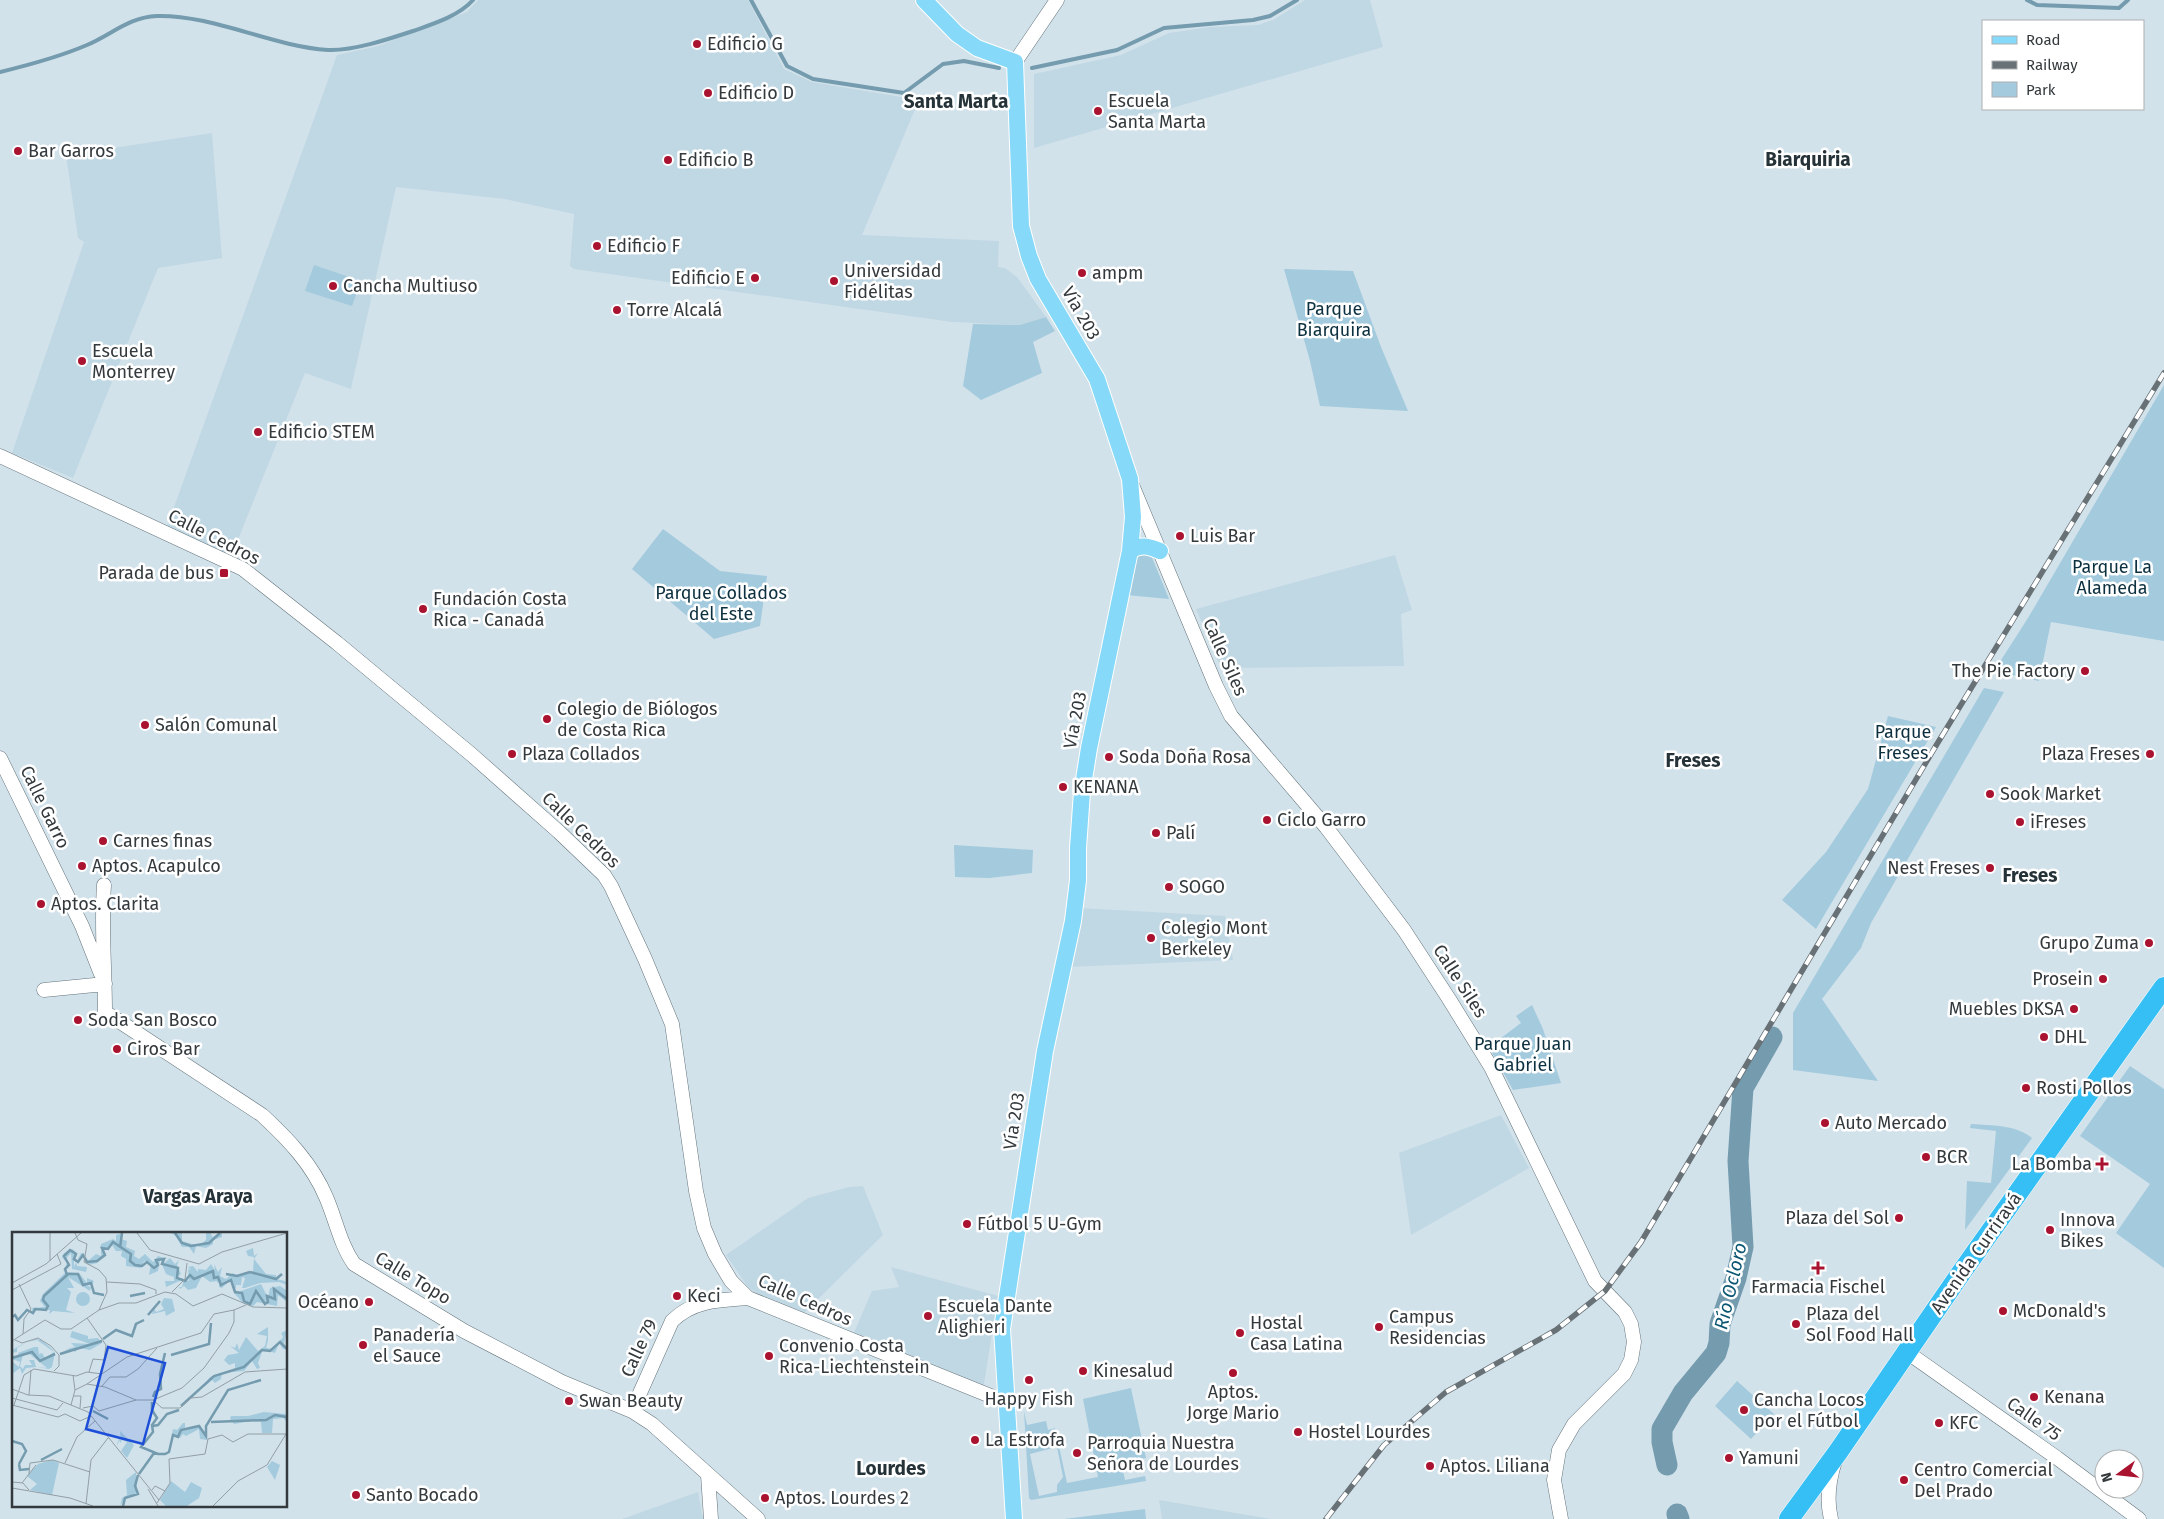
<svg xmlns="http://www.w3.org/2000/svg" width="2164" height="1519" viewBox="0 0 2164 1519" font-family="'Fira Sans',sans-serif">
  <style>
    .built { fill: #c0d8e4 }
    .green { fill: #a3cadd; fill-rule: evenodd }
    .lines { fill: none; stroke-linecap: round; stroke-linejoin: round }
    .stream { stroke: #749bae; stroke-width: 4 }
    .river { stroke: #749bae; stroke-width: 21 }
    .minor-casing { stroke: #64737a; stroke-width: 15 }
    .major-casing { stroke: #fff; stroke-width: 18 }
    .highway-casing { stroke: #fff; stroke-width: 21 }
    .minor { stroke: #fff; stroke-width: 14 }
    .major { stroke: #86d9f8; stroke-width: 16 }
    .highway { stroke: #36bff4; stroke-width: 20 }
    .rail-casing { stroke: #687176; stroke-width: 5.5 }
    .rail { stroke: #fff; stroke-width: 4; stroke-dasharray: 11; stroke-linecap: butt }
    .poi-dot { fill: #a91330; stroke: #fff; stroke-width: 2 }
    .labels { text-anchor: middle; stroke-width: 5; stroke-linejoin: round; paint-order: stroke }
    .poi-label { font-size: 18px; fill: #33393c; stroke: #fff; text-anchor: start }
    .park-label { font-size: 18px; fill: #0c303f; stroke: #fff }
    .street-label { font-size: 18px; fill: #33393c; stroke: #fff }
    .neighbourhood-label { font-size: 19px; font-weight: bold; fill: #253339; stroke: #fff }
    .water-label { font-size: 19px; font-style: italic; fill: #0b5773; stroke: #fff }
    .inset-river { fill: none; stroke: #749bae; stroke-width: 2.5 }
    .inset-road { fill: none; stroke: #929ea5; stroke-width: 1 }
    .view { fill: #1d4ed8; fill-opacity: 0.15; stroke: #1d4ed8; stroke-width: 2.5 }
    .inset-edge { fill: none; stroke: #33393c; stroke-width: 2.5 }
  </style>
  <rect width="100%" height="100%" fill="#d2e2eb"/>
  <path class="built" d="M478 0H748L784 69 812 82 919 100 862 235 999 241 998 267 1005 268 1017 277 1046 317 1020 325 952 322 574 269 570 266 574 214 505 199 396 187 351 389 305 373 229 562 165 532 337 55 378 46 467 12Z
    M1305 0H1370L1383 47 1034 148V74L1121 55 1169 33 1210 27 1258 25 1273 20Z
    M212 133 222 258 158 268 73 478 12 453 84 242 78 238 66 155Z
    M1395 555 1412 610 1401 614 1404 666 1221 668 1196 609Z
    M1080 908 1225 916 1233 960 1068 967Z
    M1501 1115 1529 1168 1411 1235 1399 1153Z
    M863 1186 883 1235 803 1314 767 1301 748 1287 726 1255 808 1198 849 1187Z
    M891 1267 998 1296 983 1390 852 1337 872 1291 899 1287Z
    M698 1492 703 1519H622Z
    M1159 1500 1271 1519H1162Z"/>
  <path class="green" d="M314 265 361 281 352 306 305 291Z
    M1284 269 1353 271 1381 347 1408 411 1320 406 1310 361Z
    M1046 317 1055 331 1033 342 1042 373 981 400 963 386 973 324 1020 325Z
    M2164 385V641L2051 622 2039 681 1994 671 2028 618Z
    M663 529 720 571 767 576 760 626 714 639 632 569Z
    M1137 549 1149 550 1169 599 1126 595Z
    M1984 688 2004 692 1871 923 1861 948 1822 999 1878 1081 1793 1070V1013Z
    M1888 716 1936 727 1816 929 1782 900 1826 852 1868 789Z
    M954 845 1033 850 1032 873 989 878 955 877Z
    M1532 1005 1543 1029 1561 1083 1513 1090 1489 1047 1521 1023 1516 1016Z
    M2130 1066 2164 1089V1268L2116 1233 2150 1184 2080 1136Z
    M1971 1124C1992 1126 2015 1124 2032 1138L1965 1230 1967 1181 1991 1183 1996 1131 1970 1128Z
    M1737 1381 1774 1414 1751 1439 1715 1406Z
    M1131 1388 1146 1458 1121 1461 1125 1480 1145 1476 1146 1481 1031 1500 1029 1498 1024 1411 1027 1425 1046 1421 1048 1430 1055 1428 1067 1483 1098 1477 1083 1399ZM1057 1447 1063 1477 1057 1485V1492L1039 1496 1030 1454Z
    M1145 1509 1146 1519H1064Z"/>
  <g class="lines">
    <path class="stream" d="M751 0 787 66 813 79 904 93 943 64 964 61 999 68
      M2027 0 2037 5 2119 8 2128 0
      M1032 68 1117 50 1164 28 1253 20 1270 16 1297 0
      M0 72C29 65 59 57 87 45 111 35 129 17 157 16 215 15 270 46 328 50 353 51 389 39 413 31 433 24 459 16 473 0"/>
    <path class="river" d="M1667 1465 1662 1442V1429L1683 1393 1716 1353 1719 1343 1720 1324 1736 1278 1743 1247 1738 1161 1743 1088 1772 1037
      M1677 1514 1679 1519"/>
    <g class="minor-casing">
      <path id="minor" d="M1015 62 1057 0
        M0 456 243 569 337 643 472 755 559 832 604 875 611 886 645 959 672 1024 696 1191 704 1228 715 1254 731 1281 748 1298 1008 1403
        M1132 485 1216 686 1231 716 1326 827 1404 930 1449 999 1491 1067 1595 1281 1625 1312 1631 1324 1634 1342 1631 1360 1624 1374 1574 1424 1559 1450 1554 1480 1561 1519
        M0 758 82 926 101 974
        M104 885C101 927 105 969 105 1012L262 1115C288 1139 312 1164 326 1197 336 1220 340 1244 354 1264L464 1331 562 1382 632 1411 652 1424 758 1519
        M44 990 105 984
        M1907 1352 2057 1458 2139 1519
        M632 1411 672 1321C693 1300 720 1300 748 1298
        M708 1475 711 1519
        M1831 1519C1826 1499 1829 1480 1835 1461"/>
    </g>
    <g class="major-casing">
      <path id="major" d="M924 0 957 34 977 48 1015 62 1021 226 1029 256 1038 279 1097 379 1130 479 1133 517 1130 551 1089 748 1082 792 1078 848V880L1073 921 1045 1051 1002 1329 1014 1519
        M1130 551C1141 544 1148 546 1160 551"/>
    </g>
    <g class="highway-casing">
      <path id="highway" d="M1789 1519 1838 1452 1961 1273 2164 987"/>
    </g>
    <use href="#minor" class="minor"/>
    <use href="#major" class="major"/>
    <use href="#highway" class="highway"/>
    <g class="rail-casing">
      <path id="rail" d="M1326 1519 1384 1445 1446 1392 1556 1330 1605 1291 1641 1242 1937 744 2164 373"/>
    </g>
    <use href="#rail" class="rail"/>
  </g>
  <g class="poi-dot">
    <circle cx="697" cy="44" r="5"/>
    <circle cx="708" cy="93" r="5"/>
    <circle cx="1098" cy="111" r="5"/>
    <circle cx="18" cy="151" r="5"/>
    <circle cx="668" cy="160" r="5"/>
    <circle cx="597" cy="246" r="5"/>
    <circle cx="1082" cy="273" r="5"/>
    <circle cx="755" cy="278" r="5"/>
    <circle cx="834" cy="281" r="5"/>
    <circle cx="333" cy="286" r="5"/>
    <circle cx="617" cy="310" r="5"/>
    <circle cx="82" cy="361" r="5"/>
    <circle cx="258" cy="432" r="5"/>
    <circle cx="1180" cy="536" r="5"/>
    <rect x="219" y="568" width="10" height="10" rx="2.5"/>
    <circle cx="423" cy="609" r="5"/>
    <circle cx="2085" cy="671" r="5"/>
    <circle cx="547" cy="719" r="5"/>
    <circle cx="145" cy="725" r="5"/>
    <circle cx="512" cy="754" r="5"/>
    <circle cx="2150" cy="754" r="5"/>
    <circle cx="1109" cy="757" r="5"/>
    <circle cx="1063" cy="787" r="5"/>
    <circle cx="1990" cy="794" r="5"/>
    <circle cx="1267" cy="820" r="5"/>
    <circle cx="2020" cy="822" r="5"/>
    <circle cx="1156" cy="833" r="5"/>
    <circle cx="103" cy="841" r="5"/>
    <circle cx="82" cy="866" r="5"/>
    <circle cx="1990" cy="868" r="5"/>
    <circle cx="1169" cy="887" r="5"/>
    <circle cx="41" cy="904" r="5"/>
    <circle cx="1151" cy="938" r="5"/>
    <circle cx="2149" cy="943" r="5"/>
    <circle cx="2103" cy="979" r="5"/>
    <circle cx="2074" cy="1009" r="5"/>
    <circle cx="78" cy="1020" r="5"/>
    <circle cx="2044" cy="1037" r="5"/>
    <circle cx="117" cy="1049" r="5"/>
    <circle cx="2026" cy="1088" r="5"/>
    <circle cx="1825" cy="1123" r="5"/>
    <circle cx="1926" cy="1157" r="5"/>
    <path d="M2099.5 1156.5h5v5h5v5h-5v5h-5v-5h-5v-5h5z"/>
    <circle cx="1899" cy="1218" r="5"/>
    <circle cx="967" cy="1224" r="5"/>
    <circle cx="2050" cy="1230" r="5"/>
    <path d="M1815.5 1260.5h5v5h5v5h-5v5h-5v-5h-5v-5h5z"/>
    <circle cx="677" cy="1296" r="5"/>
    <circle cx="369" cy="1302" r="5"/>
    <circle cx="2003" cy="1311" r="5"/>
    <circle cx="928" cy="1316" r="5"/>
    <circle cx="1796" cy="1324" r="5"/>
    <circle cx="1379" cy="1327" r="5"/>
    <circle cx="1240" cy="1333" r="5"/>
    <circle cx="363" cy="1345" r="5"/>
    <circle cx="769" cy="1356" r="5"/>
    <circle cx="1083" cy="1371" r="5"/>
    <circle cx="1233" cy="1373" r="5"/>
    <circle cx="1029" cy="1380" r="5"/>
    <circle cx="2034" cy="1397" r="5"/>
    <circle cx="569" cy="1401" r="5"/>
    <circle cx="1744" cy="1410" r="5"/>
    <circle cx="1939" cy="1423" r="5"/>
    <circle cx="1298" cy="1432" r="5"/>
    <circle cx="975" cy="1440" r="5"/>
    <circle cx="1077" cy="1453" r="5"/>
    <circle cx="1729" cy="1458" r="5"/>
    <circle cx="1430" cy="1466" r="5"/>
    <circle cx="1904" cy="1480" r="5"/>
    <circle cx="356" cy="1495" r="5"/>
    <circle cx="765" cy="1498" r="5"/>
  </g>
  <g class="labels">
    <g class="poi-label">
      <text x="707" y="50">Edificio G</text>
      <text x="718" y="99">Edificio D</text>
      <text x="1108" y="107">Escuela<tspan x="1108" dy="21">Santa Marta</tspan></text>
      <text x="28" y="157">Bar Garros</text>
      <text x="678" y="166">Edificio B</text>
      <text x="607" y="252">Edificio F</text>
      <text x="844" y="277">Universidad<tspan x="844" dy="21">Fidélitas</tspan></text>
      <text x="1092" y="279">ampm</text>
      <text x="745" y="284" text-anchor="end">Edificio E</text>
      <text x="343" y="292">Cancha Multiuso</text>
      <text x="627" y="316">Torre Alcalá</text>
      <text x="92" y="357">Escuela<tspan x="92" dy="21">Monterrey</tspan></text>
      <text x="268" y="438">Edificio STEM</text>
      <text x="1190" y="542">Luis Bar</text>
      <text x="214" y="579" text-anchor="end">Parada de bus</text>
      <text x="433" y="605">Fundación Costa<tspan x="433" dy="21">Rica - Canadá</tspan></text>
      <text x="2075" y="677" text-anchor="end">The Pie Factory</text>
      <text x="557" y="715">Colegio de Biólogos<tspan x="557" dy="21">de Costa Rica</tspan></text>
      <text x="155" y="731">Salón Comunal</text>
      <text x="522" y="760">Plaza Collados</text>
      <text x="2140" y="760" text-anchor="end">Plaza Freses</text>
      <text x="1119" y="763">Soda Doña Rosa</text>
      <text x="1073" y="793">KENANA</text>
      <text x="2000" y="800">Sook Market</text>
      <text x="1277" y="826">Ciclo Garro</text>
      <text x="2030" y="828">iFreses</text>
      <text x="1166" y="839">Palí</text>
      <text x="113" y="847">Carnes finas</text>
      <text x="92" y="872">Aptos. Acapulco</text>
      <text x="1980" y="874" text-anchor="end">Nest Freses</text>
      <text x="1179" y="893">SOGO</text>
      <text x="51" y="910">Aptos. Clarita</text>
      <text x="1161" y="934">Colegio Mont<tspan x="1161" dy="21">Berkeley</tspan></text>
      <text x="2139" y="949" text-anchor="end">Grupo Zuma</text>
      <text x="2093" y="985" text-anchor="end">Prosein</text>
      <text x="2064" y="1015" text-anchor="end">Muebles DKSA</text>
      <text x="88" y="1026">Soda San Bosco</text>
      <text x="2054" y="1043">DHL</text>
      <text x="127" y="1055">Ciros Bar</text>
      <text x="2036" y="1094">Rosti Pollos</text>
      <text x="1835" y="1129">Auto Mercado</text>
      <text x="1936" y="1163">BCR</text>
      <text x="2092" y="1170" text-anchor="end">La Bomba</text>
      <text x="1889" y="1224" text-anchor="end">Plaza del Sol</text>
      <text x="2060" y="1226">Innova<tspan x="2060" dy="21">Bikes</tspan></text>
      <text x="977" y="1230">Fútbol 5 U-Gym</text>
      <text x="1818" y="1293" text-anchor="middle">Farmacia Fischel</text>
      <text x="687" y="1302">Keci</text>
      <text x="359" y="1308" text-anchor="end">Océano</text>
      <text x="938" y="1312">Escuela Dante<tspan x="938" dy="21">Alighieri</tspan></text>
      <text x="2013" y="1317">McDonald's</text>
      <text x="1806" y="1320">Plaza del<tspan x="1806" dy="21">Sol Food Hall</tspan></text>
      <text x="1389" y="1323">Campus<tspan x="1389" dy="21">Residencias</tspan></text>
      <text x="1250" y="1329">Hostal<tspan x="1250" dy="21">Casa Latina</tspan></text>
      <text x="373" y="1341">Panadería<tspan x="373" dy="21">el Sauce</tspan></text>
      <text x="779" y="1352">Convenio Costa<tspan x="779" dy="21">Rica-Liechtenstein</tspan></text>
      <text x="1093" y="1377">Kinesalud</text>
      <text x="1233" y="1398" text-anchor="middle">Aptos.<tspan x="1233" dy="21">Jorge Mario</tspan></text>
      <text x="2044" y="1403">Kenana</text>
      <text x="1029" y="1405" text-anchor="middle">Happy Fish</text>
      <text x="1754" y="1406">Cancha Locos<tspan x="1754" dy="21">por el Fútbol</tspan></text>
      <text x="579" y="1407">Swan Beauty</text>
      <text x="1949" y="1429">KFC</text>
      <text x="1308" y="1438">Hostel Lourdes</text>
      <text x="985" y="1446">La Estrofa</text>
      <text x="1087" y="1449">Parroquia Nuestra<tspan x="1087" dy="21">Señora de Lourdes</tspan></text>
      <text x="1739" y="1464">Yamuni</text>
      <text x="1440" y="1472">Aptos. Liliana</text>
      <text x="1914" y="1476">Centro Comercial<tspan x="1914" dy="21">Del Prado</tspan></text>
      <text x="366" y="1501">Santo Bocado</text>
      <text x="775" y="1504">Aptos. Lourdes 2</text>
    </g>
    <g class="park-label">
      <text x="1334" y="315">Parque<tspan x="1334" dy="21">Biarquira</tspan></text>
      <text x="2112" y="573">Parque La<tspan x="2112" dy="21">Alameda</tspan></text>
      <text x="721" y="599">Parque Collados<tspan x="721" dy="21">del Este</tspan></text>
      <text x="1903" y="738">Parque<tspan x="1903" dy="21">Freses</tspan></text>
      <text x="1523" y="1050">Parque Juan<tspan x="1523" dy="21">Gabriel</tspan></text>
    </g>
    <g class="street-label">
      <text transform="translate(1081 313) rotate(60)" y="6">Vía 203</text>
      <text transform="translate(214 537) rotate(27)" y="6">Calle Cedros</text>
      <text transform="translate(1225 657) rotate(66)" y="6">Calle Siles</text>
      <text transform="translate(1075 720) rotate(-79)" y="6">Vía 203</text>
      <text transform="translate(45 807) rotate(64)" y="6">Calle Garro</text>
      <text transform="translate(581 830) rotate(44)" y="6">Calle Cedros</text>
      <text transform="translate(1460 981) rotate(57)" y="6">Calle Siles</text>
      <text transform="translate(1014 1121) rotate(-81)" y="6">Vía 203</text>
      <text transform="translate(1976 1253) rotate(-55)" y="6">Avenida Curriravá</text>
      <text transform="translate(413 1278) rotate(31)" y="6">Calle Topo</text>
      <text transform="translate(805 1300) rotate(24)" y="6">Calle Cedros</text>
      <text transform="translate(639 1348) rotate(-65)" y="6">Calle 79</text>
      <text transform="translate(2034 1419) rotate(35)" y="6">Calle 75</text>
    </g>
    <g class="neighbourhood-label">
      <text x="956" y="108">Santa Marta</text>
      <text x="1808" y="166">Biarquiria</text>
      <text x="1693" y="767">Freses</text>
      <text x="2030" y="882">Freses</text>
      <text x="198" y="1203">Vargas Araya</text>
      <text x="891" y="1475">Lourdes</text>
    </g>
    <g class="water-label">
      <text transform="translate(1730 1286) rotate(-77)" y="7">Río Ocloro</text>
    </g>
  </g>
  <g transform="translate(12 1232)">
    <rect width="275" height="275" fill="#d2e2eb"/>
    <path d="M111 1 109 7 115 9 114 15 123 19 122 24 127 27 133 22 141 30 146 24 156 27H152L151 32 158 26 163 32 167 28 165 33 169 42 164 45 172 47 154 55 153 49H162V45L154 42 149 30 151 28H148L146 39 137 43 139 32 132 29 129 36 114 34V27L109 24 110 19H104L100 13 96 17 91 16 93 24 85 31 77 33 73 29 74 25 76 29 84 22 89 24V12L101 7 104 9V3ZM158 1H170V9L180 12H189L194 8V1H199L200 5 210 1V5L201 8V12L194 16 184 14 182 22 177 15H170L163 3ZM241 16 242 24 246 21 242 27 254 42 264 43V47L273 49 275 53 267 50 248 51 233 56H230L233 46 230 45 229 53H224V57L218 48 210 56 207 55V48L206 52 205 49 198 50 190 44 184 56 176 58 172 54 168 57 167 55H170L172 47 177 49 176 37 179 38 176 35 181 34 186 40V37L194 38 199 32 203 39 202 32 206 40 210 35 208 44 214 47 221 41 224 43 241 40 242 25 236 24 234 19ZM60 17 65 21 62 26 65 29 69 21 72 23 67 30 62 29V35L64 30 65 34 75 35 74 40 60 37 59 21 53 28 58 31 51 40 55 31 50 25 52 21ZM54 40 67 41 75 51V46L82 49 80 53H74L79 55 78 59 56 45 62 56H55L59 60 54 78 63 81 41 79 37 82 38 78 26 77 21 82 20 76 33 75 28 69 31 62ZM249 52 256 66 258 56 268 54 274 58 275 70 266 63 265 74 245 70 241 74 231 71 222 61V57L226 60ZM64 67a7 7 0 1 1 14 0a7 7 0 1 1-14 0ZM152 66 160 67 163 79 154 84 153 79 140 82 142 76 144 80 152 77 149 72ZM256 95V108L254 116 261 117 271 105 269 101 275 98 272 112 275 116 271 117 267 111 263 121 251 117 246 131 248 136 245 137 240 129 232 139 210 141 209 147 203 151 200 148 193 154 189 156 198 145 223 136V131L217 133 212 128 216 123 227 121 218 114 223 116 225 111 227 118 234 105 246 119 253 114 255 104 245 102ZM60 99 76 104V107L86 106 90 111 78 118 67 116 63 120 59 117V120L47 122 58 116 63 115 59 111 78 112 58 105ZM24 107 29 108 39 116 43 121 40 135 37 137 25 135 35 136 15 120V123H11L8 134 11 137 13 133H20L17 128H22L24 135 14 136 10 142 8 136 0 142 1 130 7 135 8 130 0 127V123L7 125 6 121 22 115H26L27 122 30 121 33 126 42 120 25 108 15 110 5 116V120L0 121V118L13 111 21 108ZM252 180 274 182 275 190 271 186 261 187 260 201H250L249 190 245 188 222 192 218 187 219 184H236ZM171 191H173V198L188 193 195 208 188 207 187 197 174 204 171 202 168 206 160 203 161 197 165 198ZM108 199 122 213 115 226 109 219 115 210 110 208 108 211V208L105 213V212L107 207 109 208ZM40 228 47 231 40 263 18 258 25 252 15 244 26 232ZM260 229 268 233 263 248 255 235ZM124 240 125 261 113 266 108 274 110 266 115 263 114 248ZM159 249 173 260 179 250 190 256 187 266 175 274H154L148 268Z" fill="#a3cadd"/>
    <path class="inset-river" d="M163 1 170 11 179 14 197 11 208 1M108 16 110 1M238 40 264 47 270 42M55 42H66L71 53 79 51 82 61 92 63M214 42 225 44 238 40M118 64 133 61M136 83 148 69M0 85 3 83 6 88 15 78 21 81 23 77 34 78 36 74 31 68 32 64 55 43 53 37 57 33 52 24 58 18 64 22 62 27 66 30 71 23 75 30 85 29 93 23 90 16 96 17 101 10 119 22 118 29 123 33 130 34 135 30 142 36 146 33 144 28 152 27 150 32 166 36 165 46 173 49 178 43 182 47 201 39 202 46 206 45 209 53 219 48 223 60 230 61 232 69 238 72 244 59 253 72 256 70 255 64 263 67 262 57 275 67M91 107 104 98 120 104 124 92 132 88M48 122 90 109M159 123 197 112 199 91M0 126 20 120 28 129 43 122M141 165 143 160 149 157 148 142 153 121M140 170V178L145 186 140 193 141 200 129 215 146 222H153L157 220 161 203 166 205 169 198 187 194 194 204V194L216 158 249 148M169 174 202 144 232 135 250 118 258 119 268 110 275 117M81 179 96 187M199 190 254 188 263 183 275 185M141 194 146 193 155 182 167 178M0 209 10 212 14 219 7 232M29 228 50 217M7 232 8 238 17 237M127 242 142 221M111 274 113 266 126 262 123 254 126 243"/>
    <path class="inset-road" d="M63 1 66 8 75 12 72 30 87 38 94 46 95 60 87 78M125 1 138 18 187 32 210 20 275 1M38 29V1M95 50 128 52 144 58V62M0 51 34 32 69 1M7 52 19 77 12 87 11 102M0 58 49 32 45 22M160 60 173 47 175 31M75 86 94 113 92 128 81 127 77 140M3 108 10 111 26 106 39 114 47 123V134L42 139M0 109 33 88 49 97H59L87 78 107 71H124L153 60 164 62 181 74 210 62 241 75 275 76M115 125 189 101 202 82 222 78M61 143 63 158M75 152 115 125M90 154 98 145H114L126 137 145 116M0 157 16 163 37 164 76 180 147 268M17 163 19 138M62 164H69L68 176M0 166 45 178 51 171M141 168 150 176H168L179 166 190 165 233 140 275 137M0 173 46 185 53 182 68 189 79 184M2 173 12 143 22 137 64 144 75 140 90 142M59 173 63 158 75 152 93 155 124 168H141L170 156 192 136 217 101 222 90V78L234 73M71 176 81 174 87 179 124 168M53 231 65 205 83 189M17 242 18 231 41 228 78 240M0 250 11 251 17 258M10 251 24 233M0 256 58 266 81 274M136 257 146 274M140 258 143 254 153 259M145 271 158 251 157 227 193 222 196 207 210 203 221 210 236 202H275M74 272 79 228 96 206M201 274 226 249 255 233 274 202"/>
    <path class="view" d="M96 115 153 131 131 212 74 197Z"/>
    <rect width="275" height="275" class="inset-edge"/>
  </g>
  <rect x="1982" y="20" width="162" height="90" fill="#ffffff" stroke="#adb0b1"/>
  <rect x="1992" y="36" width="25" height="8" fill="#86d9f8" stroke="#adb0b1"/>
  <text x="2026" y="45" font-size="15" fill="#33393c">Road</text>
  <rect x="1992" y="61" width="25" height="8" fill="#687176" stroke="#adb0b1"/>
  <text x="2026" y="70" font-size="15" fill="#33393c">Railway</text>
  <rect x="1992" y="82" width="25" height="15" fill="#a3cadd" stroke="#adb0b1"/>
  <text x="2026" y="95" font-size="15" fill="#33393c">Park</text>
  <g transform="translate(2119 1474) rotate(255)"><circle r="24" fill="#ffffff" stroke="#adb0b1"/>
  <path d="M0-4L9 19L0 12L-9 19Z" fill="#a91330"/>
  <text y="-8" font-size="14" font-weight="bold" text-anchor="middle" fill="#33393c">N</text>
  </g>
</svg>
